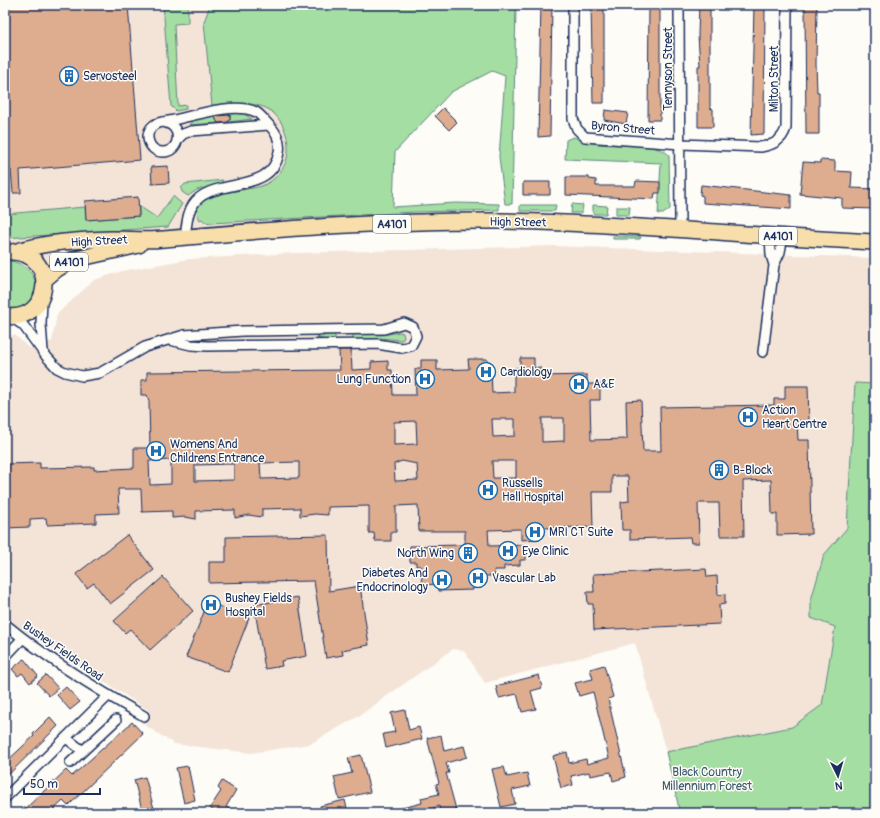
<svg xmlns="http://www.w3.org/2000/svg" width="880" height="818" viewBox="0 0 880 818" font-family="Pangolin,sans-serif">
  <style>
    .built { fill: #f4e4d8 }
    .green { fill: #a4dea3; stroke: #608680 }
    .building { fill: #dead90; stroke: #1b2f5e; fill-rule: evenodd }
    .lines { fill: none; stroke-linecap: round; stroke-linejoin: round }
    .street-casing { stroke: #1b2f5e; stroke-width: 12 }
    .primary-casing { stroke: #1b2f5e; stroke-width: 18 }
    .street { stroke: #fdfcf7; stroke-width: 9 }
    .primary { stroke: #f8deab; stroke-width: 15 }
    .labels { text-anchor: middle; stroke-width: 3; stroke-linejoin: round; paint-order: stroke }
    .shield { fill: #fdfcf7; stroke: #5f6c8c; stroke-width: 1 }
    .shield-label { font-size: 11px; font-weight: bold; fill: #1b2f5e }
    .street-label { font-size: 12px; fill: #1b2f5e; stroke: #fdfcf7 }
    .poi-label { font-size: 12px; fill: #1b2f5e; stroke: #fdfcf7; text-anchor: start }
    .park-label { font-size: 12px; fill: #3d5b6f; stroke: #fdfcf7 }
  </style>
  <rect width="100%" height="100%" fill="#fdfcf7"/>
  <filter id="ink" filterUnits="userSpaceOnUse"><feTurbulence type="fractalNoise" baseFrequency=".025" numOctaves="2"/><feDisplacementMap in="SourceGraphic" scale="8" xChannelSelector="R" yChannelSelector="G"/><feConvolveMatrix kernelMatrix="1 2 1 2 8 2 1 2 1" color-interpolation-filters="sRGB"/></filter>
  <g filter="url(#ink)">
    <path class="built" d="M5 5H312L347 189 349 230 280 234 99 253 44 280 38 265 5 252Z
      M554 246 875 258V384L855 383 847 528 824 555 811 618 835 626 822 705 792 727 666 752 635 643 485 683 464 651 453 649 359 716 310 744 251 753 174 744 140 722 148 710 5 618V335H15L29 348 52 341 57 314 94 280 122 271 189 259 296 253Z"/>
    <path class="green" d="M163 5H188V23L174 24 178 106 186 105V109L176 111 171 106Z
      M210 5H516L512 204H505L499 157 505 76 492 71 451 92 395 152 393 207 455 203 499 204V210L414 212 211 223 205 222 202 219 200 220C184 191 249 192 264 185 275 180 284 170 287 158 289 149 288 139 285 131 272 96 241 104 212 106L204 22Z
      M227 113 244 114 252 119 228 122 230 119V115Z
      M218 114 215 117 218 123 189 125 195 118Z
      M573 137C581 139 588 143 597 144 614 146 658 142 669 155L670 209 663 214H658L661 163 565 159 566 140Z
      M223 180 220 184 197 190 188 196 182 192 181 188 185 184Z
      M173 196 182 204 168 227 5 238V214L85 207 86 220 139 216V206L157 218Z
      M572 204 583 205 582 213H571Z
      M520 205H556L555 211H520Z
      M593 205 607 206 606 214H593Z
      M616 207H630L629 215H616Z
      M613 236 641 237 640 239H613Z
      M5 261C37 260 48 299 20 309 16 311 10 310 5 310Z
      M400 332 403 333 404 338 402 340 380 338 353 341V333L382 335Z
      M335 333V341L316 338Z
      M855 383 875 384V498L873 534 875 536V813H680L666 752 792 727 822 705 835 627 811 618V600L824 555 847 528Z"/>
    <path class="building" d="M5 5H128L140 160 20 170 21 193H13L11 170 6 171 5 160Z
      M541 5H552L550 136 538 137Z
      M591 5H604V103H593Z
      M649 5H660V120H648Z
      M699 5H710V108L713 109V127H698V66H700L698 35Z
      M754 5H765L764 134 751 135Z
      M805 5H817L816 64 817 92H819V134H806Z
      M443 108 457 122 449 130 435 116Z
      M605 110 628 113 626 124 604 120Z
      M230 115V119L228 122 218 123 216 120 215 116Z
      M820 160 835 161V171L852 172 851 188 875 189V209L842 208V198L800 194 803 162 820 163Z
      M168 166 169 183 152 184 151 167Z
      M566 177H589V179L596 180V186H635L636 181 660 182V193H655L654 199 566 195Z
      M523 182H550V195H523Z
      M701 185 791 195V209L703 203V196L700 195Z
      M138 197 139 216 86 220 85 201Z
      M339 350H351L352 370 371 369V362L388 361V370H392L393 395H416L415 369H421V360H437V370L469 369 468 359H487V369H491L492 393 514 392V368H520V358H534V368L540 367 541 376 587 375V384H600V400H590L591 440 627 439 626 401 641 400 643 451H661L660 407 774 405V399H785V386H808L809 421H797L798 440H809L811 534 777 535V514H772L771 480 743 481 744 536H720L719 503H698L699 543H691L690 537 630 539V530H622L621 502 629 501 628 476H612V492H592L593 527 539 528V539L521 540V529L488 530 489 546 526 545V560H520V565L504 566V570H494L495 576H483V585L473 586V590L438 591V584L422 585 421 566H416V562H410V546L465 545V531H419L418 505 396 506V532H391V541H375L374 533H369V506L328 507V515L315 514 300 516V508L262 509V517L248 515 235 518V510L196 511V519L185 517 172 518V511L142 512 141 489H118L119 513 96 514V523L47 525 46 518 30 519V527L5 528V464L40 463V468L94 467V470L134 468V448H150L149 401 147 395H141V380H147V372L340 370ZM542 418H564V441L542 442ZM492 419H515V436L493 437ZM416 421 417 444 394 445V422ZM171 460V484L150 485 149 461ZM402 461 417 464 418 480 395 481 394 464ZM492 461H516V478H493ZM299 462V478L261 479 260 463ZM234 464V480L195 481V465Z
      M127 535 154 570 110 604 94 583 87 588 76 574Z
      M328 535 329 591 360 586 369 645 342 650 343 655 326 658 314 581 209 583V562H226V537Z
      M706 569 707 577 717 576 718 595 725 594V604L719 605 720 624 594 630 593 604H588L587 592H594L593 574Z
      M163 577 193 611 150 650 130 629 125 633 114 621Z
      M298 597 307 656 281 661 282 666 265 669 254 605Z
      M208 602 249 618 228 672 186 657Z
      M24 659 38 676 30 683 22 673 18 676 12 669Z
      M604 665 613 697 608 699 626 777 613 781 611 772 590 776 589 772 571 776 573 785 561 788 553 756 567 752 569 763 586 759 587 764 609 758 593 692 579 696 575 683 593 679 590 669Z
      M46 675 58 688 49 696 37 683Z
      M539 675 542 688 531 691 536 709 522 712 517 694 499 698 496 686Z
      M66 687 80 702 70 710 57 695Z
      M405 710 409 730 419 727 422 739 386 748 383 734 395 732 391 713Z
      M50 717 58 726 5 778V763L34 736 33 734Z
      M132 722 143 734 68 806 63 801 50 813H21L66 770 72 776Z
      M441 735 444 751 464 746 467 757 446 763 449 773H446L457 813H441L439 806 424 811 425 813H394V810L422 803 421 798 439 794 436 784 439 783 427 738Z
      M361 755 370 792 339 799 334 777 352 773 348 758Z
      M188 766 195 800 184 803 176 768Z
      M504 767 507 777 527 773 530 786 512 790 515 804 501 807 492 769Z
      M145 777 155 812 149 813H143L134 780Z
      M222 781 236 790 226 807 235 813H217L210 808 221 791 218 788Z
      M345 800 348 813H322L320 806Z"/>
    <g class="lines">
      <g class="street-casing">
        <path id="street" d="M573 5V119L577 129 585 137 681 144 761 147C773 145 782 141 786 128L787 5
          M679 5 680 229
          M162 122C184 124 181 153 162 152 148 151 143 133 154 125 159 121 168 122 174 120 196 115 235 102 256 112 261 115 265 121 269 125L191 131 183 134 177 140
          M770 235 771 255 774 265
          M185 237C187 223 187 208 199 198 222 179 273 192 279 152 281 141 277 133 269 125
          M42 301 41 324 43 351
          M11 317 23 325 46 356 57 368 65 372 82 376 100 373 145 347 184 335 243 331 384 329 404 323 413 327 416 336 411 346 402 348 377 344 207 346 191 345 170 340
          M763 352 774 265 780 252 783 236
          M5 624C48 659 96 689 144 716
          M5 657 22 639
          M66 738 83 751
          M70 763 116 720
          M5 798 108 696"/>
      </g>
      <g class="primary-casing">
        <path id="primary" d="M14 252C45 242 80 240 112 239 130 239 147 241 164 239 277 229 389 220 502 221 627 223 751 236 875 242
          M44 280 57 269 72 260 139 245
          M5 316C52 324 59 253 12 252"/>
      </g>
      <use href="#street" class="street"/>
      <use href="#primary" class="primary"/>
    </g>
  </g>
  <defs>
    <g id="building-ring" transform="scale(1)"><circle r="9.5" fill="#fdfcf7" stroke="#1f6fb2" stroke-width="1.5"/><path d="M-4-6H4V6H1V3H-1V6H-4ZM-2.5-4.3h1.7v1.8h-1.7ZM.8-4.3h1.7v1.8H.8ZM-2.5-1h1.7V.8h-1.7ZM.8-1h1.7V.8H.8Z" fill="#1f6fb2"/></g>
    <g id="hospital-ring" transform="scale(1)"><circle r="9.5" fill="#fdfcf7" stroke="#1f6fb2" stroke-width="1.5"/><path d="M-5-5h3v3.5h4V-5h3V5h-3V1.5h-4V5h-3Z" fill="#1f6fb2"/></g>
  </defs>
  <g fill-rule="evenodd">
    <use href="#building-ring" x="69" y="76"/>
    <use href="#hospital-ring" x="486" y="372"/>
    <use href="#hospital-ring" x="425" y="379"/>
    <use href="#hospital-ring" x="579" y="384"/>
    <use href="#hospital-ring" x="748" y="417"/>
    <use href="#hospital-ring" x="156" y="451"/>
    <use href="#building-ring" x="719" y="470"/>
    <use href="#hospital-ring" x="488" y="490"/>
    <use href="#hospital-ring" x="535" y="532"/>
    <use href="#hospital-ring" x="508" y="551"/>
    <use href="#building-ring" x="468" y="553"/>
    <use href="#hospital-ring" x="478" y="578"/>
    <use href="#hospital-ring" x="442" y="580"/>
    <use href="#hospital-ring" x="211" y="605"/>
  </g>
  <g class="labels">
    <g class="shield">
      <rect x="373" y="215" width="38" height="18" rx="3"/>
      <rect x="759" y="227" width="38" height="18" rx="3"/>
      <rect x="50" y="253" width="38" height="18" rx="3"/>
    </g>
    <g class="shield-label">
      <text x="392" y="228">A4101</text>
      <text x="778" y="240">A4101</text>
      <text x="69" y="266">A4101</text>
    </g>
    <g class="street-label">
      <text transform="translate(668 69) rotate(-90)" y="4">Tennyson Street</text>
      <text transform="translate(774 79) rotate(-90)" y="4">Milton Street</text>
      <text transform="translate(623 128) rotate(5)" y="4">Byron Street</text>
      <text transform="translate(518 222) rotate(1)" y="4">High Street</text>
      <text transform="translate(99 241) rotate(-3)" y="4">High Street</text>
      <text transform="translate(63 651) rotate(35)" y="4">Bushey Fields Road</text>
    </g>
    <g class="poi-label">
      <text x="83" y="80">Servosteel</text>
      <text x="500" y="376">Cardiology</text>
      <text x="411" y="383" text-anchor="end">Lung Function</text>
      <text x="593" y="388">A&amp;E</text>
      <text x="762" y="414">Action<tspan x="762" dy="14">Heart Centre</tspan></text>
      <text x="170" y="448">Womens And<tspan x="170" dy="14">Childrens Entrance</tspan></text>
      <text x="733" y="474">B-Block</text>
      <text x="502" y="487">Russells<tspan x="502" dy="14">Hall Hospital</tspan></text>
      <text x="549" y="536">MRI CT Suite</text>
      <text x="522" y="555">Eye Clinic</text>
      <text x="454" y="557" text-anchor="end">North Wing</text>
      <text x="428" y="577" text-anchor="end">Diabetes And<tspan x="428" dy="14">Endocrinology</tspan></text>
      <text x="492" y="582">Vascular Lab</text>
      <text x="225" y="602">Bushey Fields<tspan x="225" dy="14">Hospital</tspan></text>
    </g>
    <g class="park-label">
      <text x="707" y="776">Black Country<tspan x="707" dy="14">Millennium Forest</tspan></text>
    </g>
  </g>
  <rect width="880" height="818" fill="none" stroke="#fdfcf7" stroke-width="20"/>
  <rect x="10" y="10" width="860" height="798" fill="none" stroke="#1b2f5e" stroke-width="1.5" filter="url(#ink)"/>
  <g transform="translate(838 776) rotate(175)" stroke="#fdfcf7" stroke-width="3" paint-order="stroke">
  <path d="M0-3L7 15L0 10L-7 15Z" fill="#1b2f5e"/>
  <text y="-6" font-size="11" font-weight="bold" text-anchor="middle" fill="#1b2f5e">N</text>
  </g>
  <path d="M24 788v6h76v-6" fill="none" stroke="#1b2f5e" stroke-width="2"/>
  <text x="30" y="788" font-size="12" fill="#1b2f5e" stroke="#fdfcf7" stroke-width="3" paint-order="stroke">50 m</text>
</svg>
